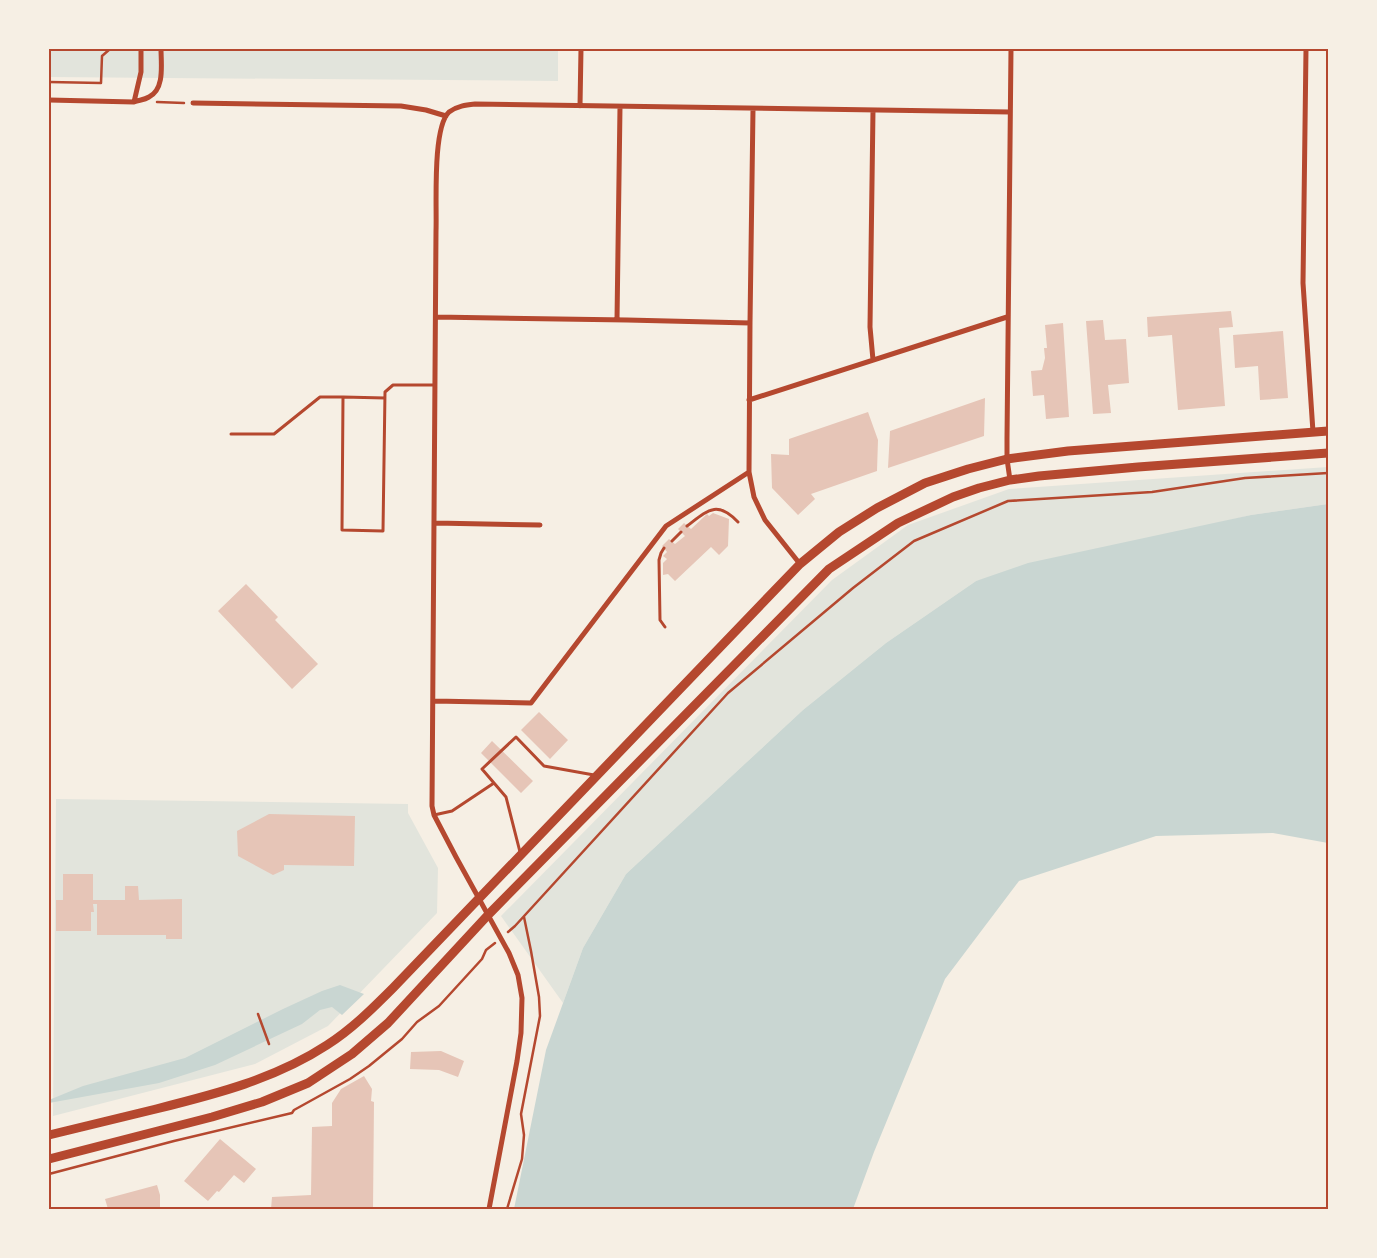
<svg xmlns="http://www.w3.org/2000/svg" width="1377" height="1258" viewBox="0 0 1377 1258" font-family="'PT Sans',sans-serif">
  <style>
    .green { fill: #e2e4dc }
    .water { fill: #c9d6d2 }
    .building { fill: #e6c5b7 }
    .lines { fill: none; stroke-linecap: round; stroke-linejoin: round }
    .path { stroke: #b5482f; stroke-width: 2.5 }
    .service { stroke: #b5482f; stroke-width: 3 }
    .minor { stroke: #b5482f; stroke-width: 5 }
    .secondary { stroke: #b5482f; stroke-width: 9 }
    .neatline { fill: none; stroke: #b5482f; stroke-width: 2 }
  </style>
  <rect width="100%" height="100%" fill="#f6efe4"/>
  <path class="green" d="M49 49H558V81L49 77Z
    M1328 467V504L1251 515 976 581 886 643 803 710 626 874 583 948 563 1003 501 916 832 580 908 525 1009 489Z
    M56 799 408 804V813L438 868 437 913 328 1026 255 1064 53 1116Z"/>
  <path class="water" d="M1328 504V843L1273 833 1156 836 1019 881 945 979 874 1152 853 1209H514L546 1050 583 948 626 874 803 710 886 643 976 581 1028 563 1251 515Z
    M340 985 364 994 342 1015 332 1007 320 1010 302 1024 215 1065 159 1083 49 1103V1100L83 1086 185 1058 283 1009 322 991Z"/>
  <path class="building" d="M1231 311 1233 327 1219 328 1225 406 1178 410 1172 335 1148 337 1147 317Z
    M1103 320 1105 340 1126 339 1129 383 1108 385 1111 413 1093 414 1086 321Z
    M1063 323 1069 417 1046 419 1044 395 1033 396 1031 371 1042 370 1045 358 1044 348H1047L1045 325Z
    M1283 331 1288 398 1260 400 1258 366 1235 368 1233 335Z
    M985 398 984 436 888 468 890 431Z
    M868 412 878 440 877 471 811 494 815 499 798 515 772 488 771 454 789 455V439Z
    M713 513 729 519 728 546 719 555 711 547 675 581 668 574 663 575V563L667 559 663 556 667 552 662 546 669 539 675 544 685 536 678 529 684 523 691 529 707 514 709 516Z
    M246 584 278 617 275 620 318 664 292 689 218 611Z
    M539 712 568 740 550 759 521 730Z
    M492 741 533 781 521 793 481 753Z
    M269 814 355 816 354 866 284 865V870L273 875 238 856 237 831Z
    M63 874H93V900H125V886H138L139 900 182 899V939H166V935H97V904H93L94 912H91V931H56V900H63Z
    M441 1051 464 1061 458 1077 439 1070 410 1069 411 1052Z
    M364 1076 372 1089 371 1101 374 1102 373 1209H271L272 1197 311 1195 312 1127 332 1126V1103L341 1089Z
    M220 1139 256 1169 244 1183 234 1175 219 1192 217 1191 208 1201 184 1181Z
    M157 1185 160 1195V1209H108L105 1199Z"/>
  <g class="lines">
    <path class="path" d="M49 82 101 83 102 56 110 49
      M157 102 184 103
      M508 932 515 926 728 693 853 588 914 541 1008 501 1152 492 1245 478 1328 473
      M258 1014 269 1044
      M49 1174 174 1141 292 1113 294 1110 350 1079 369 1066 402 1039 417 1022 439 1006 482 959 486 950 495 943
      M507 1209 522 1159 524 1135 521 1114 540 1016 539 997 531 951 524 917"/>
    <path class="service" d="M385 398 343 397 342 530 383 531 385 392 393 385H435
      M231 434H274L320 397H343
      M687 526C708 510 717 500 738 522
      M672 541 681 532
      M664 548 661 553 659 560 660 620 665 627
      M434 815 452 811 494 783
      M520 852 506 797 482 769 516 737 544 766 594 775"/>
    <path class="minor" d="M1306 49 1303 283 1313 432
      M49 100 134 102C139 100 144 100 149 97 165 89 161 64 161 49
      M134 102 141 72V49
      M193 103 401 106 426 110 446 116
      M580 106 581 49
      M753 109 750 323 749 472 754 497 765 520 800 564
      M436 317 627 320 750 323
      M617 320 620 107
      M873 360 870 327 873 110
      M749 400 1007 317
      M1010 480 1007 459V438L1011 49
      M435 523 540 525
      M434 701 531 703 666 526 749 472
      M489 1209 517 1061 521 1033 522 998 518 975 509 953 456 857 434 815 432 806 436 231C437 207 432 128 449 112 457 106 466 105 475 104L1010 112"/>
    <path class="secondary" d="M49 1135C85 1126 120 1118 156 1109 216 1094 275 1079 327 1045 352 1029 372 1009 393 988L800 564 839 532 877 508 925 483 968 469 1007 459 1068 451 1328 431
      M49 1159 212 1117 262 1102 308 1083 352 1054 388 1023 488 915 829 569 898 523 953 497 979 488 1010 480 1039 476 1138 467 1328 453"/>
  </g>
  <rect width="1377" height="1258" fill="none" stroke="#f6efe4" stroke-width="100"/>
  <rect x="50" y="50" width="1277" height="1158" class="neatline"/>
</svg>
